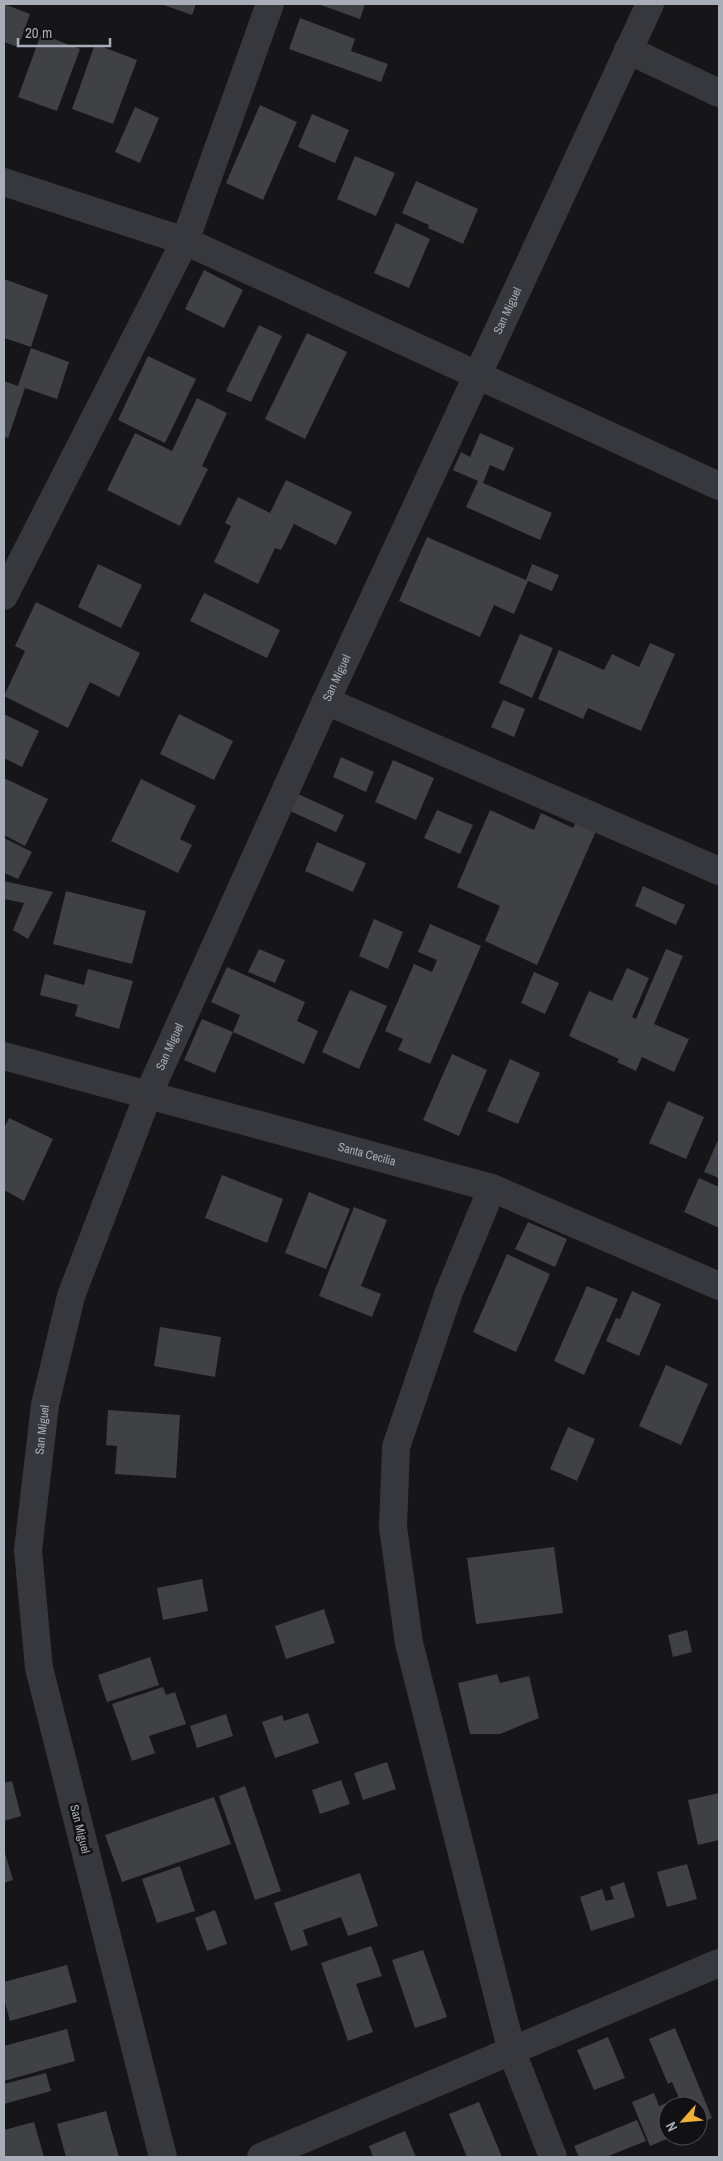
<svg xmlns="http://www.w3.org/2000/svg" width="723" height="2161" viewBox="0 0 723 2161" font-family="'Archivo Narrow',sans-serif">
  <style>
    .building { fill: #404145 }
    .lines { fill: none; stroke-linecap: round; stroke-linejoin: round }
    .minor { stroke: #37383d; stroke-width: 28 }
    .tertiary { stroke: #37383d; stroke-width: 28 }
    .labels { text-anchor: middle; stroke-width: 5; stroke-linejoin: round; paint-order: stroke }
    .street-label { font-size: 12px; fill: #a8adb8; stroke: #111113 }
  </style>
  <rect width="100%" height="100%" fill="#161618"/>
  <path class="building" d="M4 4 30 14 18 47 4 42Z
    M161 4H196L192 15Z
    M318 4H365L360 19Z
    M300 18 355 39 351 51 388 64 381 82 289 49Z
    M41 34 80 49 57 111 18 97Z
    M95 44 137 60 113 124 72 109Z
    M260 105 297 122 263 200 226 183Z
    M135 107 159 118 140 163 115 152Z
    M312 114 349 130 335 163 298 147Z
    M355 156 395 173 376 216 337 199Z
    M416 181 478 209 463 244 428 228 429 225 402 213Z
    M396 223 430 239 409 288 374 273Z
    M204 270 243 290 224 328 185 309Z
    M4 279 48 295 31 347 4 338Z
    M259 325 282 336 251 402 226 391Z
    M307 333 347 352 305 439 265 419Z
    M31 348 69 362 57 399 25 388 8 438 4 437V381L18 386Z
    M148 356 196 379 165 443 118 420Z
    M197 398 227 413 202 466 208 469 180 526 107 490 135 433 172 451Z
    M480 433 514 448 504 471 490 465 483 483 552 513 540 540 466 507 478 481 453 470 461 452 470 457Z
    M286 480 352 512 336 545 294 524 281 550 275 548 258 584 214 562 231 526 225 523 238 497 270 513Z
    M427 537 526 580 532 564 559 575 552 591 528 581 514 614 494 605 480 637 399 601Z
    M98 564 142 585 121 628 78 607Z
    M204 593 280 630 267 658 190 621Z
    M36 602 140 653 119 697 90 682 68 728 4 696 25 651 15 646Z
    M520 634 553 648 532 698 499 683Z
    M650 643 675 654 641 731 588 708 583 719 538 699 559 650 604 670 612 654 639 667Z
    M503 700 525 709 514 737 491 727Z
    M4 714 39 731 22 767 4 758Z
    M179 714 233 741 214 780 160 754Z
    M341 757 374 772 366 792 333 777Z
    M393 760 434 778 416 820 375 802Z
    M4 778 48 799 25 846 4 835Z
    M141 779 196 806 180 839 192 845 178 873 111 841Z
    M298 794 344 815 336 832 290 811Z
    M437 810 473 825 460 854 424 838Z
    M490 810 534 830 541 813 573 828 576 822 596 831 537 965 485 941 500 906 457 887Z
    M4 838 32 852 18 879 4 873Z
    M317 842 366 863 353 892 305 871Z
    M4 881 53 892 28 939 13 930 24 903 4 899Z
    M643 886 685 905 676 925 635 906Z
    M66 891 146 911 132 964 53 944Z
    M374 919 403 932 388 969 359 956Z
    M430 924 481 946 430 1064 398 1050 403 1039 385 1031 414 964 432 972 437 960 418 952Z
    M259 949 285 960 275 983 248 972Z
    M666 949 683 956 654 1024 689 1039 674 1072 642 1057 636 1071 617 1062 619 1059 569 1036 589 991 612 1001 627 968 649 978 632 1017 636 1019Z
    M227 967 305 1002 297 1021 318 1031 304 1064 233 1032 240 1015 211 1002Z
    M88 969 133 981 119 1029 75 1016 78 1005 40 995 45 974 84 985Z
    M534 972 559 983 545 1014 521 1003Z
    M350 990 387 1006 359 1069 322 1052Z
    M202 1019 233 1032 215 1073 184 1060Z
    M452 1054 487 1070 459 1136 423 1120Z
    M510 1059 540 1073 518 1124 487 1111Z
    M668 1101 704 1117 686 1159 649 1143Z
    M9 1118 53 1139 24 1201 4 1190V1128Z
    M718 1140 719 1141V1178L704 1172Z
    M222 1175 283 1199 267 1243 205 1218Z
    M699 1178 719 1187V1228L684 1212Z
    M309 1192 350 1209 326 1269 285 1253Z
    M354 1207 387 1220 361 1286 381 1294 372 1317 319 1296Z
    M528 1222 567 1239 555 1267 515 1249Z
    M507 1254 550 1274 516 1352 473 1332Z
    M587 1286 618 1299 584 1375 554 1361Z
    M632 1291 661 1304 639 1356 606 1341 616 1318 620 1319Z
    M160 1327 221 1337 215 1377 154 1366Z
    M666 1365 708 1384 681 1445 639 1426Z
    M108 1410 180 1415 176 1478 115 1474 117 1446 106 1445Z
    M568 1427 595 1439 577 1481 550 1469Z
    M554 1547 563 1613 476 1624 467 1558Z
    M202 1579 208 1611 163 1620 157 1588Z
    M324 1609 335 1643 286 1659 275 1626Z
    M687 1630 692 1652 673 1657 668 1635Z
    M150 1657 159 1685 107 1702 98 1675Z
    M497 1674 500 1683 529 1676 539 1718 500 1734H470L458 1683Z
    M163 1687 166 1695 175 1692 186 1724 149 1736 155 1753 132 1761 112 1704Z
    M308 1713 319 1743 275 1758 262 1722 282 1715 284 1721Z
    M226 1714 233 1736 197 1748 190 1726Z
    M387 1762 396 1789 363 1800 354 1773Z
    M341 1780 350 1804 320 1814 312 1790Z
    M12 1781 21 1816 4 1821V1783Z
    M245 1786 281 1891 255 1900 219 1796Z
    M719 1793V1840L698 1845 688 1800Z
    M214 1797 231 1844 122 1882 105 1835Z
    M4 1850 13 1880 4 1883Z
    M687 1864 697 1899 667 1907 657 1872Z
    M180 1866 195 1911 157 1923 142 1879Z
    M360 1873 378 1926 348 1936 341 1917 303 1930 308 1945 291 1951 274 1903Z
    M624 1882 635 1917 591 1931 580 1897 602 1889 606 1901 614 1899 610 1887Z
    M215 1910 227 1944 207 1951 195 1918Z
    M371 1946 382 1976 356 1984 373 2032 348 2041 321 1963Z
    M423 1950 447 2017 415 2028 392 1960Z
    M67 1965 77 2002 10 2021 4 1999V1982Z
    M675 2028 712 2118 698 2124V2106H677L674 2100 679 2098 672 2082 668 2084 649 2039Z
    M67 2029 75 2061 4 2081V2046Z
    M608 2037 625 2078 594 2090 577 2050Z
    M46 2073 51 2091 4 2104V2084Z
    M654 2093 659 2106 669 2102 671 2106H668V2136H674L650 2146 632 2102Z
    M479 2102 502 2157H467L449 2114Z
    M106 2111 119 2157H66L57 2124Z
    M637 2120 646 2141 606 2157H579L574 2146Z
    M34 2122 44 2157H4V2130Z
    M405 2131 416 2157H373L369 2146Z"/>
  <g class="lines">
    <g class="minor">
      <path d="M628 50 719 93"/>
      <path d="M4 182 185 241 719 486"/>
      <path d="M4 596 185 241 270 4"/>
      <path d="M326 701 719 871"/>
      <path id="s1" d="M4 1056 492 1188 719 1286"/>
      <path d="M492 1188 449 1292 396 1447 393 1527 409 1643 512 2052 553 2157"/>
      <path d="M261 2157 719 1963"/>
    </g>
    <path class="tertiary" id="s2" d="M163 2157 39 1668 28 1550 45 1405 71 1296 148 1095 326 701 650 4"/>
  </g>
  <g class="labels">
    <g class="street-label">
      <text dy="4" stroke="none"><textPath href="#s2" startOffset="1959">San Miguel</textPath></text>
      <text dy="4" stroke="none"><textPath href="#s2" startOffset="1554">San Miguel</textPath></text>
      <text dy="4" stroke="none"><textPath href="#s2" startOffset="1149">San Miguel</textPath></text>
      <text dy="4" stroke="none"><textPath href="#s1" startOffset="376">Santa Cecilia</textPath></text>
      <text dy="4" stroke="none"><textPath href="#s2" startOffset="744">San Miguel</textPath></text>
      <text transform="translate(80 1829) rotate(76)" y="4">San Miguel</text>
    </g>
  </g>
  <rect width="723" height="2161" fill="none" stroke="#a8adb8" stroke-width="10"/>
  <g transform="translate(683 2121) rotate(243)"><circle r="24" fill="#111113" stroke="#4d4f55"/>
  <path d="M0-4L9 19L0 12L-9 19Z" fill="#f2b134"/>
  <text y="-8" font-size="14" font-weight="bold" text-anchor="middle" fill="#a8adb8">N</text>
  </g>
  <path d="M18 38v8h92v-8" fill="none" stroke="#a8adb8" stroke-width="2.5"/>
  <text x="25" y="38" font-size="15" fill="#a8adb8" stroke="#111113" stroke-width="4" paint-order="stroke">20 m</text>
</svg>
